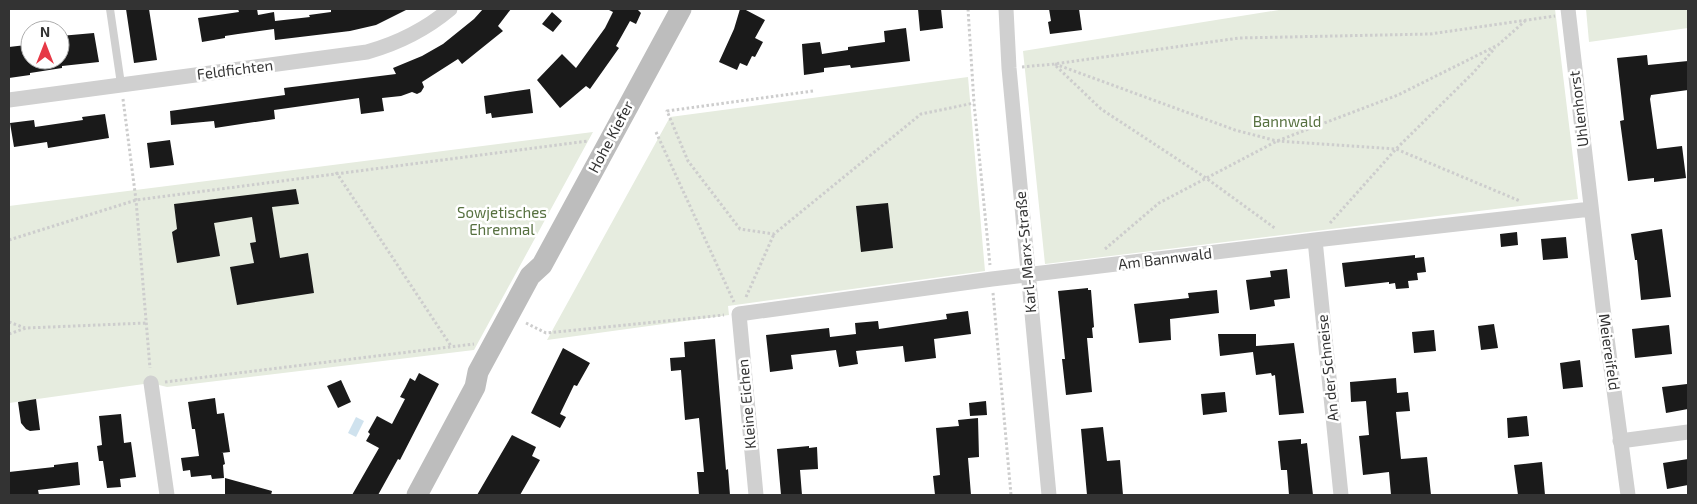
<svg xmlns="http://www.w3.org/2000/svg" width="1697" height="504" viewBox="0 0 1697 504" font-family="'Exo 2',sans-serif">
  <style>
    .green { fill: #e6ecdf }
    .water { fill: #cfe2ee }
    .building { fill: #1a1a1a }
    .lines { fill: none; stroke-linecap: round; stroke-linejoin: round }
    .path { stroke: #cdcdcd; stroke-width: 3; stroke-dasharray: 2.5 2.5; stroke-linecap: butt }
    .lane { stroke: #d0d0d0; stroke-width: 8 }
    .street { stroke: #d0d0d0; stroke-width: 15 }
    .secondary { stroke: #bdbdbd; stroke-width: 21 }
    .labels { text-anchor: middle; stroke-width: 5; stroke-linejoin: round; paint-order: stroke }
    .street-label { font-size: 15px; fill: #333; stroke: #fff }
    .park-label { font-size: 15px; fill: #56703f; stroke: #fff }
  </style>
  <rect width="100%" height="100%" fill="#fff"/>
  <path class="green" d="M1285 9H1555L1578 199 1045 264 1023 51Z
    M1586 9H1688V28L1589 42Z
    M968 77 985 271 728 306 729 315 547 340 670 117Z
    M593 132 474 350 167 387 151 383 9 403V206Z"/>
  <path class="water" d="M356 417 364 421 356 437 348 433Z"/>
  <path class="building" d="M126 9H149L157 60 134 63Z
    M238 9H257L258 15 274 12 275 21 310 17 309 15 331 12V9H408L376 25 350 31 275 40 274 29 238 34 225 36V38L202 42 198 18 239 12Z
    M483 9H511L498 26 503 31 462 64 458 59 422 82 424 87 421 92 417 94 412 92 401 96 382 98 384 111 361 114 359 98 274 110 275 119 215 128 214 121 171 125 170 111 285 95 284 88 396 74 393 68 422 56 443 44 474 19Z
    M607 9H637L641 13 636 24 630 21 616 46 619 48 590 89 586 86 560 108 537 80 562 54 576 68 605 28 613 12Z
    M740 9H744L765 20 755 38 763 42 755 57 752 56 747 66 740 63 737 70 719 62 734 29Z
    M918 9H941L943 28 920 31Z
    M1049 9H1079L1082 30 1050 34 1048 22 1051 21Z
    M552 12 562 21 553 32 542 24Z
    M906 28 910 61 851 68 850 65 824 68V72L804 75 802 44 820 42 822 54 848 50V47L885 42 884 31Z
    M94 33 99 62 62 66V68L30 73V75L9 78V47L26 45 28 60H60V36Z
    M1647 55 1648 65 1688 61V90L1651 95 1650 99 1657 149 1682 146 1686 178 1654 182V178L1628 181 1620 121 1624 120 1617 58Z
    M530 89 533 113 492 118 491 113 486 114 484 96Z
    M105 114 109 138 48 148 47 142 14 147 10 123 34 120 35 127 83 120 82 117Z
    M170 140 174 165 150 168 147 143Z
    M296 189 299 204 272 207 280 258 308 253 314 293 237 305 230 267 254 263 250 243 256 242 252 217 214 223 220 256 177 263 172 232 177 229 174 204Z
    M888 203 893 248 861 252 856 206Z
    M1662 229 1671 297 1641 300 1637 260H1635L1631 234Z
    M1517 232 1518 245 1501 247 1500 234Z
    M1566 237 1568 258 1543 260 1541 239Z
    M1415 255V258L1424 257 1426 272 1417 273 1418 280 1408 281 1409 288 1396 289 1395 283 1389 284V282L1345 287 1342 263Z
    M1287 269 1290 298 1274 300 1275 306 1250 310 1246 280 1271 277 1270 271Z
    M1088 288V290H1091L1094 327 1092 328 1093 338H1087L1092 392 1066 395 1062 359H1065L1058 291Z
    M1217 290 1219 313 1170 319 1171 340 1139 343 1134 304 1189 298 1188 293Z
    M968 311 971 334 934 339 936 358 905 362 903 346 856 351 858 364 839 367 836 350 791 355 793 369 770 372 766 335 829 328 830 337 856 334 855 323 878 321 879 329 947 319 946 314Z
    M1494 324 1498 348 1481 350 1478 326Z
    M1669 325 1672 354 1635 358 1632 329Z
    M1434 330 1436 351 1414 353 1412 332Z
    M1218 334H1256V346L1294 343 1304 413 1279 415 1275 375 1272 376 1271 373 1256 375 1253 352 1220 356Z
    M715 339 726 470 728 469 730 495H699L697 472H704L699 418 685 420 681 370 671 371 670 358 685 357 684 342Z
    M563 348 590 363 577 386 574 385 560 414 566 417 560 428 531 413Z
    M1580 360 1583 387 1563 389 1560 363Z
    M419 373 439 384 400 460 398 459 378 495H352L379 448 366 441 370 434 368 432 377 416 392 424 405 399 400 397 405 388 410 378 415 381Z
    M1396 378 1397 393 1408 392 1410 411 1396 412 1401 459 1427 457 1431 495H1391L1389 472 1363 475 1359 436 1369 435 1366 401 1351 402 1350 382Z
    M341 380 351 402 338 408 327 386Z
    M1687 384 1688 409 1666 413 1662 387Z
    M1225 392 1227 412 1203 415 1201 394Z
    M215 398 217 414 224 413 230 452 221 453H223L225 464 223 465 224 478 212 479 211 475 191 477 190 470 183 471 181 458 199 456 195 429H192L188 402Z
    M36 399 40 430 30 431 26 429 21 423 18 402Z
    M986 401 987 415 970 416 969 403Z
    M121 414 124 443 131 442 136 477 120 479 121 487 107 488 103 461H99L97 446 102 445 99 416Z
    M1527 416 1529 436 1508 438 1507 418Z
    M978 418 979 457 968 458 971 495H935L933 476 940 475 936 428 959 426 958 420Z
    M1103 427 1107 461 1120 460 1123 495H1087L1081 429Z
    M512 435 536 447 532 456 540 460 520 495H477Z
    M1301 439V444L1307 443 1313 495H1289L1287 470H1281L1278 441Z
    M809 446V448L817 447 818 469 800 470 802 495H781L777 449Z
    M1688 459V485L1667 489 1663 463Z
    M78 462 80 485 38 490 39 495H9V472L54 467V465Z
    M1542 462 1545 495H1518L1514 465Z
    M225 478 272 491 271 495H225Z"/>
  <g class="lines">
    <path class="path" d="M968 9 974 103 990 265
      M1055 64 1235 130 1277 141 1396 149 1520 201
      M1056 66 1101 109 1206 178 1276 229
      M1022 67 1054 64 1239 38 1430 34 1555 16
      M813 91 667 111 688 161 740 229 774 234 921 114 974 103
      M123 99 136 200 150 368
      M656 132 734 302
      M336 172 451 346
      M1330 223 1396 149 1473 73 1495 48
      M9 240 136 200 588 141
      M1105 249 1159 203 1277 141 1398 95 1498 45 1525 21
      M993 293 1011 495
      M746 297 774 234
      M9 322 25 328
      M526 323 546 333 724 315
      M9 334 26 328 146 323
      M165 382 474 344"/>
    <path class="lane" d="M110 9 121 84"/>
    <path class="street" d="M1006 9 1009 68 1049 495
      M1568 9 1603 308 1628 495
      M9 100 367 52C399 43 425 30 450 9
      M1315 240 1341 495
      M151 383 167 495
      M1620 441 1688 432
      M756 495 739 314 992 279 1315 240 1591 209"/>
    <path class="secondary" d="M417 495 475 387 478 372 530 276 542 265 681 9"/>
  </g>
  <g class="labels">
    <g class="street-label">
      <text transform="translate(235 70) rotate(-7)" y="5">Feldfichten</text>
      <text transform="translate(1579 109) rotate(-97)" y="5">Uhlenhorst</text>
      <text transform="translate(611 137) rotate(-62)" y="5">Hohe Kiefer</text>
      <text transform="translate(1026 252) rotate(-95)" y="5">Karl-Marx-Straße</text>
      <text transform="translate(1165 259) rotate(-7)" y="5">Am Bannwald</text>
      <text transform="translate(1609 352) rotate(82)" y="5">Meiereifeld</text>
      <text transform="translate(1328 368) rotate(-96)" y="5">An der Schneise</text>
      <text transform="translate(747 404) rotate(-95)" y="5">Kleine Eichen</text>
    </g>
    <g class="park-label">
      <text x="1287" y="127">Bannwald</text>
      <text x="502" y="218">Sowjetisches<tspan x="502" dy="17">Ehrenmal</tspan></text>
    </g>
  </g>
  <rect width="1697" height="504" fill="none" stroke="#333333" stroke-width="20"/>
  <g transform="translate(45 45)"><circle r="24" fill="#ffffff" stroke="#adadad"/>
  <path d="M0-4L9 19L0 12L-9 19Z" fill="#e63946"/>
  <text y="-8" font-size="14" font-weight="bold" text-anchor="middle" fill="#333333">N</text>
  </g>
</svg>
